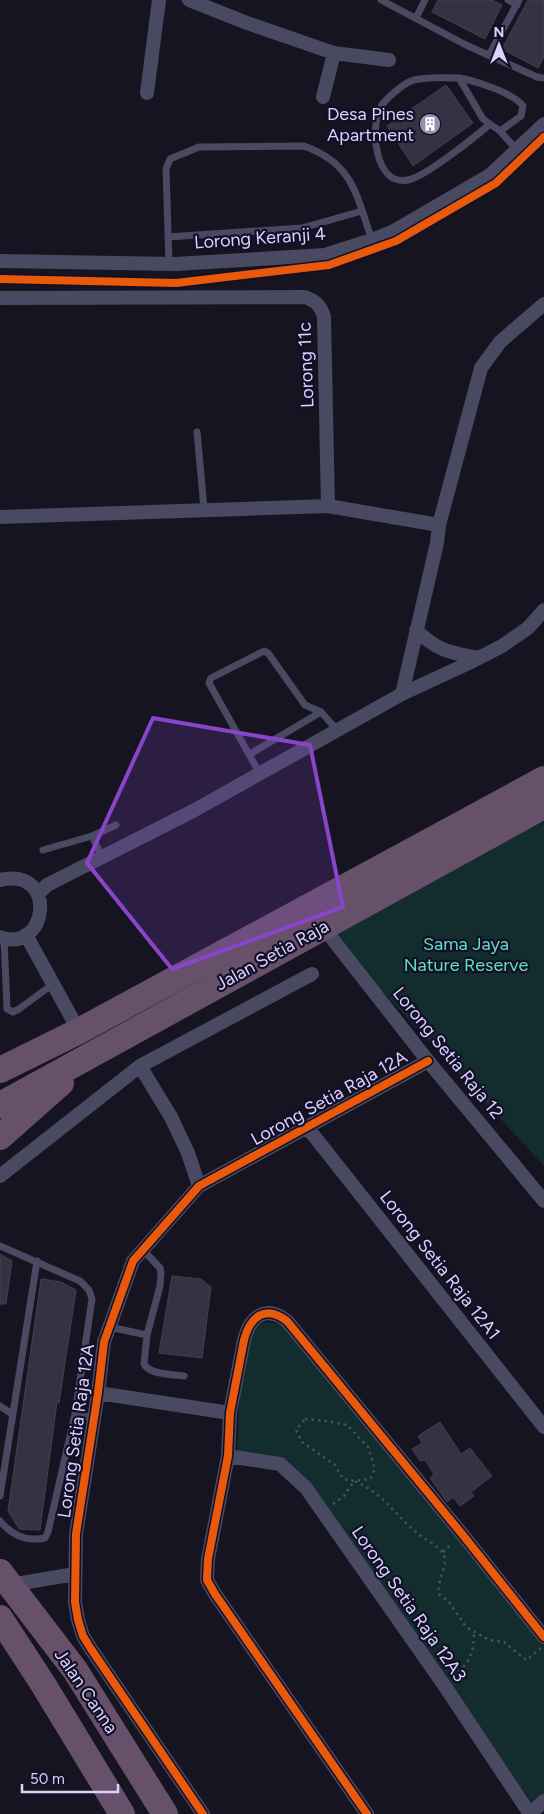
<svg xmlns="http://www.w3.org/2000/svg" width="544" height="1814" viewBox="0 0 544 1814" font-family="Figtree,sans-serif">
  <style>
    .green { fill: #132c2d }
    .building { fill: #343243; stroke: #433f54 }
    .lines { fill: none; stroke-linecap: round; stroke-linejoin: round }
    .path { stroke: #44505f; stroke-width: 2.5; stroke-dasharray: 2.5 4; stroke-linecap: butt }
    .lane { stroke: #4a4962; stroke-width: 7 }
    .street { stroke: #4a4962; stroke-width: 14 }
    .highway { stroke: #67516a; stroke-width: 26 }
    .cycleway-casing { stroke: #130f26; stroke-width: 11 }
    .cycleway { stroke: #e8590c; stroke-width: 8 }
    .marked { fill: #8945c9; fill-opacity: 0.2; stroke: #8945c9; stroke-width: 4; stroke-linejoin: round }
    .labels { text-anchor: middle; stroke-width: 4.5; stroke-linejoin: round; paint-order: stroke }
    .poi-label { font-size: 18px; fill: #d9d4ff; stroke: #130f26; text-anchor: end }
    .street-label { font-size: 18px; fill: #d9d4ff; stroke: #130f26 }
    .park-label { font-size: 18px; fill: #5fe0c0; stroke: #130f26 }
  </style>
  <rect width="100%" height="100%" fill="#161421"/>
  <path class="green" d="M544 822V1166L323 927 370 902Z
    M269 1322 282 1325 458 1536 544 1643V1793L533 1804 323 1510 281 1463 237 1452 239 1404 247 1344 257 1325Z"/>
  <path class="building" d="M438 0H492L502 5 485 39 432 12Z
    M528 0H544V57L538 68 502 49Z
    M446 85 473 123 413 166 387 126Z
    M0 1254 12 1261 6 1304H0Z
    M172 1276 201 1279 211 1287 202 1358 159 1353Z
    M41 1279 61 1282 76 1290 59 1403 57 1402 40 1530 19 1529 8 1511Z
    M440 1422 461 1454 470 1448 492 1476 471 1492 474 1496 460 1506 453 1497 447 1502 430 1478 434 1474 425 1460 420 1461 412 1449 422 1443 418 1436Z"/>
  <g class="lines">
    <path class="path" d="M305 1419 325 1421 347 1425 368 1447 375 1469 370 1479 354 1481 343 1479 335 1465 302 1442 296 1430Z
      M333 1504 344 1496 354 1481C382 1492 394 1514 416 1532 422 1538 439 1546 443 1553 449 1564 437 1579 439 1594L449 1602 466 1627 489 1640 504 1642 526 1660 541 1648
      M443 1552 452 1543
      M454 1676C470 1662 474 1653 474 1632"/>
    <path class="lane" d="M381 0 466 45 537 77 544 78
      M508 0 517 5
      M416 18 425 0
      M489 55 519 0
      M459 78 483 119 490 124
      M500 131 490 124C475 137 425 177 408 180 375 186 370 130 380 108 384 100 403 84 411 81 422 77 453 77 465 79 481 83 513 93 523 106L521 116 500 131 517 150
      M168 237 302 228 362 211
      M169 264 166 169 170 159 199 147 304 146C354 164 356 195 372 240
      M197 432 204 509
      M250 754 321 712
      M260 774 209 683 211 678 264 651 268 653 305 705 321 712 337 730
      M92 836 102 857
      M43 850 92 836 116 825
      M4 938 7 1009 13 1012 19 1009 53 984
      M0 1246 80 1281 89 1290 92 1299 75 1414 48 1532 45 1538C25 1542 12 1535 0 1521
      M143 1250 160 1268 161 1273 160 1286 147 1335 144 1364C150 1375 172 1374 184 1376
      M109 1327 147 1335
      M0 1406 12 1414
      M75 1414 94 1418
      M0 1496 37 1261"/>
    <path class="street" d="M189 0 247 23 334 53 389 60
      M147 93 159 0
      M323 97 334 53
      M0 261 175 264 325 255 372 240 392 232 490 175 544 124
      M0 298 305 297C316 301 321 306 324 317L328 506
      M0 517 328 506 439 525
      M416 630C439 652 449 652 479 658
      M402 694 437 543 439 525 481 368 500 342 544 304
      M0 880C59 866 48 955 0 937
      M38 894 47 885 193 811 402 694 469 663 502 646 528 628 544 610
      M323 927 428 1061 544 1201
      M26 935 79 1031
      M140 1066 171 1117 188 1153 199 1186
      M307 1127 544 1427
      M0 1176 140 1066 312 974
      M98 1393 230 1413
      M228 1456 280 1464 306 1488 444 1685 530 1814
      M10 1585 75 1574
      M203 1814 91 1649 83 1636 78 1620 75 1602 76 1534 98 1393 104 1342 133 1261 199 1186 428 1061
      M367 1814 215 1594 207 1580 208 1559 228 1456 230 1413 244 1340C250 1317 265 1304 287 1321L462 1534 544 1637
      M530 1814 544 1801"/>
    <path class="highway" d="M0 1070 79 1031 544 779
      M0 1105 544 806
      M0 1137 61 1083
      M0 1572 75 1670 165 1814
      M0 1618 43 1684 122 1814"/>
    <g class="cycleway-casing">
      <path id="cycleway" d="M0 279 176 283 329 265 396 241 496 183 544 137
        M203 1814 91 1649 83 1636 78 1620 75 1602 76 1534 98 1393 104 1342 133 1261 199 1186 428 1061
        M367 1814 215 1594 207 1580 208 1559 228 1456 230 1413 244 1340C250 1317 265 1304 287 1321L462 1534 544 1637"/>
    </g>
    <use href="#cycleway" class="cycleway"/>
  </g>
  <path class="marked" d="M153 718 310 745 343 907 172 969 87 863Z"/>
  <defs>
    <g id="building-disc" transform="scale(1.125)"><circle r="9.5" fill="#9591b1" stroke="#130f26"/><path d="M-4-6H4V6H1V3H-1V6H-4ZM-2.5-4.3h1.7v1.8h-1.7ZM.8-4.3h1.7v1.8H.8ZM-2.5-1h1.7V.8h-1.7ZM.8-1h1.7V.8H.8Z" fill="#fff"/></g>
  </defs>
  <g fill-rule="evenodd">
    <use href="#building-disc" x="430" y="124"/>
  </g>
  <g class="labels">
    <g class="poi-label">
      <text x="414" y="120">Desa Pines<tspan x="414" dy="21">Apartment</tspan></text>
    </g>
    <g class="street-label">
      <text transform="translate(260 238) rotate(-4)" y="6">Lorong Keranji 4</text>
      <text transform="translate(306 365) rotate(-92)" y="6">Lorong 11c</text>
      <text transform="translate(272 955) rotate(-29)" y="6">Jalan Setia Raja</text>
      <text transform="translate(448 1053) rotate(51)" y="6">Lorong Setia Raja 12</text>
      <text transform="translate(329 1098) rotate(-29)" y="6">Lorong Setia Raja 12A</text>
      <text transform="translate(440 1265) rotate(52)" y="6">Lorong Setia Raja 12A1</text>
      <text transform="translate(76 1431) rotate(-82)" y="6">Lorong Setia Raja 12A</text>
      <text transform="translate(409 1604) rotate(55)" y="6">Lorong Setia Raja 12A3</text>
      <text transform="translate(86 1691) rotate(56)" y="6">Jalan Canna</text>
    </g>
    <g class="park-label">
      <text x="466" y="950">Sama Jaya<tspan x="466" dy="21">Nature Reserve</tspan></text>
    </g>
  </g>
  <g transform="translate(499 45)" stroke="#130f26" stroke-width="4" paint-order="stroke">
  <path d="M0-4L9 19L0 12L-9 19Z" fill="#d9d4ff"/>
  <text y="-8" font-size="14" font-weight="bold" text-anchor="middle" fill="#d9d4ff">N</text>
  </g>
  <path d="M22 1784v8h96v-8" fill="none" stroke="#d9d4ff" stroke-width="2.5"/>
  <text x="30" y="1784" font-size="15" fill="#d9d4ff" stroke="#130f26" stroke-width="4" paint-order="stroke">50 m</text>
</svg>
